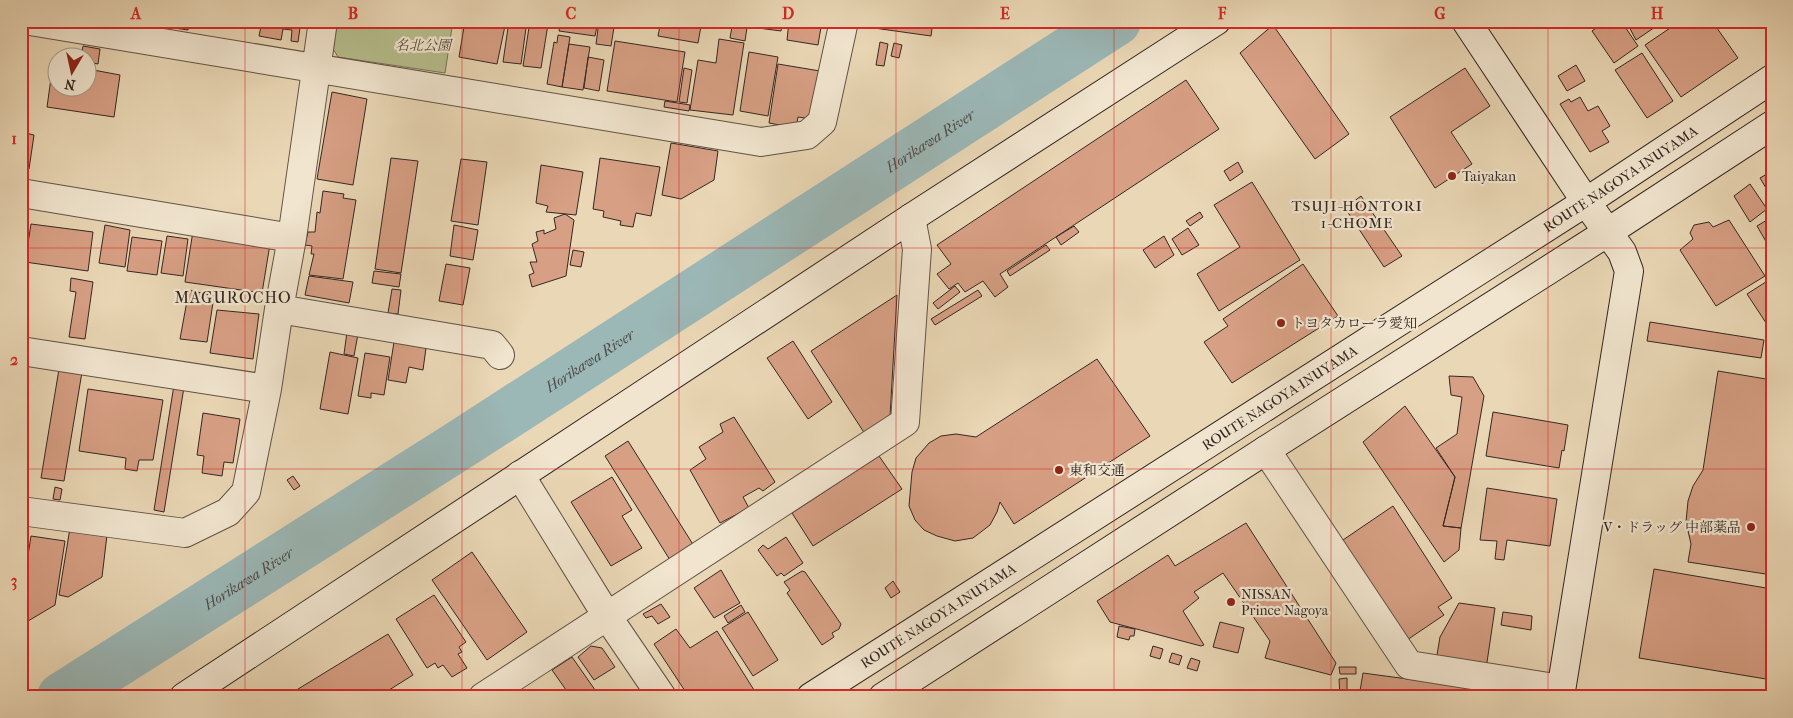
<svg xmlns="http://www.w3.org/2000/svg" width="1793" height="718" viewBox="0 0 1793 718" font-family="'IM FELL French Canon','Noto Serif JP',serif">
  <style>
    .green { fill: #b7be8d; stroke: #767258 }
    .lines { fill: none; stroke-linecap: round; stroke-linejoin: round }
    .river { stroke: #9bb7b6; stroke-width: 50 }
    .building { fill: #d79f84; stroke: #342722 }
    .street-casing { stroke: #625347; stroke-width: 30 }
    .secondary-casing { stroke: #342722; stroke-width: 30 }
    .street { stroke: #f1e5cf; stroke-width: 28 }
    .secondary { stroke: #f1e5cf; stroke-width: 28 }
    .grid { fill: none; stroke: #d62828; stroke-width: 1; stroke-opacity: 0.55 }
    .poi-dot { fill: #8f2418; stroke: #f1e5cf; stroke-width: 2 }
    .labels { text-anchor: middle; stroke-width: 4.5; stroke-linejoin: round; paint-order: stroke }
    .park-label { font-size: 14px; font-style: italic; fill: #554d3d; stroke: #f1e5cf }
    .poi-label { font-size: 14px; fill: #342722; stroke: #f1e5cf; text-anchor: start }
    .street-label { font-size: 14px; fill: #342722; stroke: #f1e5cf }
    .water-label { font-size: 15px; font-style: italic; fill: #4e4b47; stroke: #f1e5cf }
    .neighbourhood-label { font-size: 15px; letter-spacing: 1px; fill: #342722; stroke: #f1e5cf }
    .quarter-label { font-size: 16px; letter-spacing: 1px; fill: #342722; stroke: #f1e5cf }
    .neatline { fill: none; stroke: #d62828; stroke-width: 2 }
    .grid-label { font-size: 16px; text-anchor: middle; font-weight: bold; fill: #d62828 }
  </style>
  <rect width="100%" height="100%" fill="#ead7b5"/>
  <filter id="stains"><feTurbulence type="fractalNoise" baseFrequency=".004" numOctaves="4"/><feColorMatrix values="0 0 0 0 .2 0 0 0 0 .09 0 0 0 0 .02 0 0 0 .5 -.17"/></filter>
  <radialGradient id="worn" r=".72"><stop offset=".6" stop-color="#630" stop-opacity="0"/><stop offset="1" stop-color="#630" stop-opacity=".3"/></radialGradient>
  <path class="green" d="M330 21H453L445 73 338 57 327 39Z"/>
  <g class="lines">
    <path class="river" id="s1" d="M62 697 461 444 1116 21"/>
  </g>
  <path class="building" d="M161 21H190L188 30 160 26Z
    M262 21H301L298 42 291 41 292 30 283 29 281 40 259 36Z
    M465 21H506L497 64 459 57Z
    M509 21H527L521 64 503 62Z
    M530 21 548 24 541 68 523 66Z
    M561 21H598L595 36 559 31Z
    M599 21H615L611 46 596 44Z
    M661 21H702L698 43 658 36Z
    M733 21H748L745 41 730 38Z
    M759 21H783L781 31 758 28Z
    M789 21H822L818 45 787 40Z
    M868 21H933L931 36 867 27Z
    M1606 21H1621L1638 46 1614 63 1592 31Z
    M1626 21H1664L1636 40Z
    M1674 21H1712L1738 58 1681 97 1645 45 1676 24Z
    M1273 25 1349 134 1315 159 1240 53Z
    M558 35 570 37 562 87 547 84 554 42 557 43Z
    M719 39 744 43 733 115 690 110 698 60 716 63Z
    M615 41 685 52 677 102 607 91Z
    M880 42 888 44 884 66 876 65Z
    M894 43 902 45 899 58 891 56Z
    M569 44 590 47 583 90 562 87Z
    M83 46 100 49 98 64 88 62V58H81Z
    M749 52 778 57 768 116 740 111Z
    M1642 53 1673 101 1647 118 1615 70Z
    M588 57 604 60 599 91 584 88Z
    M53 64 58 65V88H88V69L120 75 114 117 47 107Z
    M778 64 820 71 812 119 798 117 796 128 769 123Z
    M1576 65 1585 81 1567 91 1558 76Z
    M684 68 692 70 687 103 679 102Z
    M1465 68 1490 106 1451 132 1472 164 1435 188 1390 117Z
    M1186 80 1219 129 1000 274 1008 287 995 297 983 281 965 292 958 283 949 289 937 274 951 264 937 245Z
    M332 92 367 99 353 185 317 179Z
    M1580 97 1588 111 1598 106 1610 126 1602 131 1609 142 1590 152 1560 104 1569 99 1571 102Z
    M665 101 690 105 689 111 664 107Z
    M21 132 34 135 29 169 21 168Z
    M671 143 718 151 714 180 681 199 662 195Z
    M391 158 418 161 401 273 375 269Z
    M600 158 660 167 651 216 636 213 633 227 620 225 621 221 603 217 604 211 593 209Z
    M461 159 487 162 478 225 451 221Z
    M1238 162 1243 172 1230 181 1224 171Z
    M541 165 583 172 576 215 546 212 548 206 536 203Z
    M1772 171V198L1760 178Z
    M1252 182 1300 260 1219 311 1197 274 1240 247 1214 205Z
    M1750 184 1767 209 1750 222 1734 196Z
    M323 191 344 194 343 198 356 200 343 279 309 275 314 254H311L312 246 305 245 308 232H315L317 212 320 213Z
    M1361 196 1402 256 1384 267 1345 208Z
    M1200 212 1203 217 1190 226 1186 221Z
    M565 214 574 220 566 276 532 287 529 275 534 273 530 262H537L532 244 538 241 536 232 544 230V234L556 229 554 218Z
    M1772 217V252L1757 226Z
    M1729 220 1765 276 1716 306 1680 250 1693 239 1690 233 1694 225 1709 222 1713 227Z
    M31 224 93 232 88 271 25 262Z
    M105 225 130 230 125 267 99 263Z
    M454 225 478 230 473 260 450 256Z
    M1074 226 1079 232 1061 245 1056 237Z
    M1188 228 1199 245 1182 255 1172 239Z
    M193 231 270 244 262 293 185 282Z
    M167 236 188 239 183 276 161 273Z
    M1164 236 1174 255 1155 268 1143 250Z
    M132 237 162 241 157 275 127 271Z
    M1046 245 1050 250 1010 276 1007 271Z
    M573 250 584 252 581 267 570 265Z
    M446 264 470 268 463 305 439 301Z
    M1303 264 1338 316 1232 383 1204 342 1228 326 1223 319Z
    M374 271 401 274 399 287 372 283Z
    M309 276 353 282 349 303 305 295Z
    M71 278 93 282 85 339 69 337 76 292 70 291Z
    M1772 278V332L1747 294Z
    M955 286 960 292 938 309 933 303Z
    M392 289 401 290 398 314 388 313Z
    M189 290 214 296 207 342 180 339Z
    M978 290 982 296 935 325 931 319Z
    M897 295 890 417 865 434 811 351Z
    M217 310 259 314 253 359 210 353Z
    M1650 322 1764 340 1761 358 1647 341Z
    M347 332 358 334 354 356 344 354Z
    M793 341 832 402 808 419 767 358Z
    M394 342 426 348 423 370 409 367 406 383 388 380Z
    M330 352 358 358 348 414 320 409Z
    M365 353 390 357 384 395 371 393V398L358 396Z
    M1097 359 1150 436 1014 524 1000 502 997 512 990 525 973 538 955 541 937 536 924 530 915 520 909 506 912 472 916 458 929 443 941 436 956 434 976 437Z
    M59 369 82 372 64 481 41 478Z
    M1718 371 1772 380V575L1688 562 1691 544 1686 522 1688 501 1693 486 1703 470Z
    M1449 376 1473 377 1484 396 1461 528 1443 526 1455 477 1436 448 1457 434 1462 397 1451 395Z
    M174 385 184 387 164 512 154 510Z
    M88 389 163 400 153 460H139L137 471 125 469 126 458 79 451Z
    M1405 406 1455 477 1443 526 1461 528 1459 550 1444 562 1363 442Z
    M1493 412 1568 425 1564 451 1562 450 1559 468 1486 456Z
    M203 413 240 419 233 463 224 462 222 476 202 473 204 456 197 455Z
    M734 417 775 482 763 491 759 488 743 497 749 508 720 523 690 470 706 459 699 447 723 432 720 424Z
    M628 441 694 546 670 560 605 456Z
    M879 456 902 489 813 546 792 513Z
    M293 476 300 486 294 490 287 480Z
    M612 477 632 510 622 516 642 548 611 566 571 502Z
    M55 487 62 489 60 500 53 499Z
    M1487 488 1557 499 1550 546 1507 540 1504 560 1495 559 1497 541 1480 540Z
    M1393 506 1452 598 1438 607 1444 615 1407 640 1340 542Z
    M1246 523 1336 663 1331 675 1265 658 1270 641 1223 573 1194 592 1199 598 1183 611 1204 645 1201 646 1110 622 1097 601 1168 555 1175 566Z
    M70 528 107 535 102 577 68 597 59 595Z
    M31 536 65 541 55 605 23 624 21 623V600Z
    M786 537 803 563 784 576 781 573 777 576 758 550 763 545 768 549Z
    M472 552 527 632 487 660 432 580Z
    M1654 569 1772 589V680L1639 658Z
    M721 570 740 603 714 618 694 588Z
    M802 571 805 572 841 624 839 629 832 633 834 637 822 645 787 593 790 590 784 582Z
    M893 581 900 592 891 598 885 588Z
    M434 595 466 642 459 647 462 652 458 654 467 668 452 677 443 665 438 668 435 663 427 668 396 619Z
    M1459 603 1495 608 1486 669 1436 661 1440 637Z
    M661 604 670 617 658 624 652 616 646 618 643 614Z
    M741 605 745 612 728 623 724 616Z
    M748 612 778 660 753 676 722 628Z
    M1503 612 1532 616 1531 630 1501 625Z
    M1220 622 1244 628 1238 653 1213 647Z
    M1119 626 1135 629 1134 636H1130L1129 640 1117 637Z
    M676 629 690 648 717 631 754 690 743 697H689L654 644Z
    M388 634 413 675 378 697H285Z
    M591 646 602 648 615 667 594 680 578 657Z
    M1153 646 1163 649 1160 659 1150 656Z
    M1172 653 1182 656 1179 665 1169 662Z
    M572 657 600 697H571L552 670Z
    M1191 658 1200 661 1197 671 1187 668Z
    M1339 667H1356V674H1340Z
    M1363 673 1497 691 1496 697H1359Z
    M1347 678V697H1340L1339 679Z"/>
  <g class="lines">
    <g class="street-casing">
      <path id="street" d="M30 21C273 62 517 101 761 142L807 135 822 122 844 21
        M21 193 292 238
        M279 309 492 345 500 355
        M21 351 267 389
        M1266 450 1409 665 1561 689
        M520 475 607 616 662 697
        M21 511 185 533 228 512 246 492 267 389 279 309 292 238 323 21
        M483 697 905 422 917 249 911 218"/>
    </g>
    <g class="secondary-casing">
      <g id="secondary">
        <path d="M1466 21 1586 202 1622 252 1629 271 1560 697"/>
        <path d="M184 697 911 218 1216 21"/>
        <path id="s2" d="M811 697 1586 202 1772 79"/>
        <path d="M883 697 1266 450 1608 232 1772 125"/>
      </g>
    </g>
    <use href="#street" class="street"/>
    <use href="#secondary" class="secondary"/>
  </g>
  <path class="grid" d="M245 21V697M462 21V697M679 21V697M896 21V697M1114 21V697M1331 21V697M1548 21V697M21 248H1772M21 469H1772"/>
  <g class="poi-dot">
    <circle cx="1452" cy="176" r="5"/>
    <circle cx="1281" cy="323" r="5"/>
    <circle cx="1059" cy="470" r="5"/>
    <circle cx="1751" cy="527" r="5"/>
    <circle cx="1231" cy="602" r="5"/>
  </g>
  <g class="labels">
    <g class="park-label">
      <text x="423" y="50">名北公園</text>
    </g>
    <g class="poi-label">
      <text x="1462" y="181">Taiyakan</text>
      <text x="1291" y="328">トヨタカローラ愛知</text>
      <text x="1069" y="475">東和交通</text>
      <text x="1741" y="532" text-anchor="end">V・ドラッグ 中部薬品</text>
      <text x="1241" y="599">NISSAN<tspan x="1241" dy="16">Prince Nagoya</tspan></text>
    </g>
    <g class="street-label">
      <text dy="5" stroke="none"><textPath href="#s2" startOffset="961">ROUTE NAGOYA-INUYAMA</textPath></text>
      <text dy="5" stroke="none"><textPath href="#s2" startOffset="556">ROUTE NAGOYA-INUYAMA</textPath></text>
      <text dy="5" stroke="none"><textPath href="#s2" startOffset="151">ROUTE NAGOYA-INUYAMA</textPath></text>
    </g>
    <g class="water-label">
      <text dy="5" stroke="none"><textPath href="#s1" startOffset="1031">Horikawa River</textPath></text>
      <text dy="5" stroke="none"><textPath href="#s1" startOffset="626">Horikawa River</textPath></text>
      <text dy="5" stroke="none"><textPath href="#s1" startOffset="221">Horikawa River</textPath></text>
    </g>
    <g class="neighbourhood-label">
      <text x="1357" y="211">TSUJI-HONTORI<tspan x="1357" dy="17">1-CHOME</tspan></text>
    </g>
    <g class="quarter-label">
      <text x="233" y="303">MAGUROCHO</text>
    </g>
  </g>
  <rect width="1793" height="718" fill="none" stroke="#ead7b5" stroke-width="55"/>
  <g transform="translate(72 72) rotate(189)"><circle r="24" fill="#f1e5cf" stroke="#a5998a"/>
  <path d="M0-4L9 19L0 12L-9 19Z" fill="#8f2418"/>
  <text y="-8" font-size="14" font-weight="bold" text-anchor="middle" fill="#342722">N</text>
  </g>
  <rect x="28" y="28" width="1738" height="662" class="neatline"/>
  <g class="grid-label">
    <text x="136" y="19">A</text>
    <text x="353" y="19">B</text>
    <text x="571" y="19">C</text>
    <text x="788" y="19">D</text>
    <text x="1005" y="19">E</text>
    <text x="1222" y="19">F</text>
    <text x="1440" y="19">G</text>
    <text x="1657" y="19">H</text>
    <text x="14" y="144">1</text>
    <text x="14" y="365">2</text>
    <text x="14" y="586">3</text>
  </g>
  <rect width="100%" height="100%" filter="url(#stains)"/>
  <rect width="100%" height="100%" fill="url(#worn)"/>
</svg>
